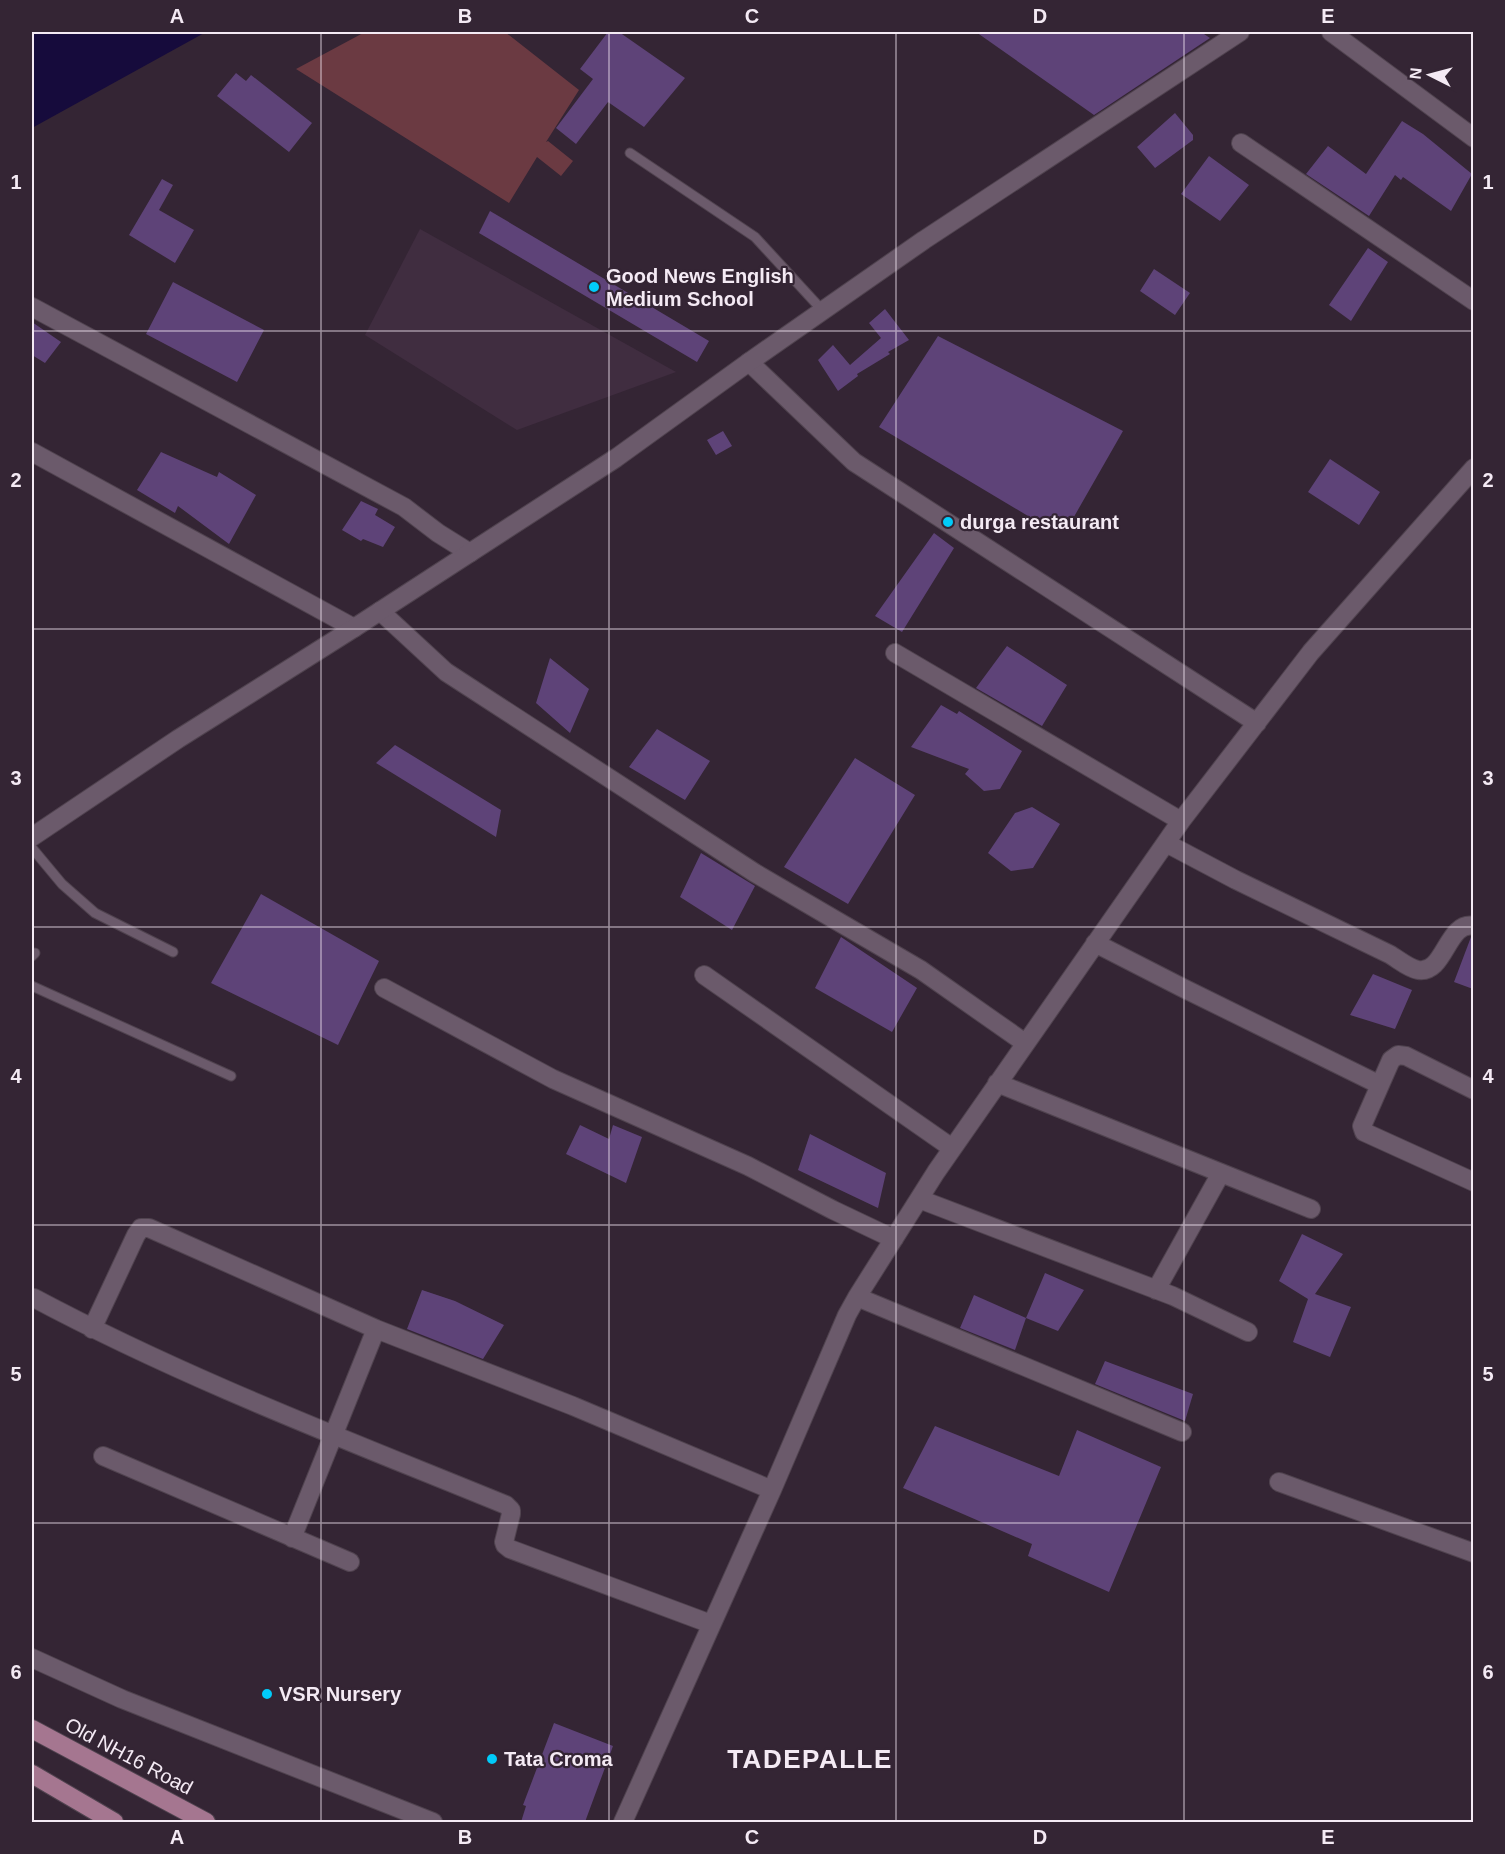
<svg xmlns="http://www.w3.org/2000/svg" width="1505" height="1854" viewBox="0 0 1505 1854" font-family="Arial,sans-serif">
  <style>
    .built { fill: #402d40 }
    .green { fill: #6b3a42 }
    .water { fill: #160b3c }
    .building { fill: #5e4378 }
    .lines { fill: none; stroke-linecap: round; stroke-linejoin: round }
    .lane-casing { stroke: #50434f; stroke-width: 11 }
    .street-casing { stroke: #50434f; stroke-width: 20 }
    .secondary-casing { stroke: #50434f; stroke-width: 20 }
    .primary-casing { stroke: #50434f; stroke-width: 20 }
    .lane { stroke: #6b5a6b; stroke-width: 9 }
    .street { stroke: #6b5a6b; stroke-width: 18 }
    .secondary { stroke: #6b5a6b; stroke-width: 18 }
    .primary { stroke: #a57690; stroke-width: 18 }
    .grid { fill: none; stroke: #f4eaf4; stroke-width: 1.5; stroke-opacity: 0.55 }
    .poi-dot { fill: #01cbf9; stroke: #342534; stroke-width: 2 }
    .labels { text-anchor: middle; stroke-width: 4.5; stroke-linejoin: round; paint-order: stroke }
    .poi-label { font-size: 20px; font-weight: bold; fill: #f4eaf4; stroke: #342534; text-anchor: start }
    .street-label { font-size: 20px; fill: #f4eaf4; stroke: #342534 }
    .district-label { font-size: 26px; font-weight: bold; letter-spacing: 1.5px; fill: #f4eaf4; stroke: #342534 }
    .neatline { fill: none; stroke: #f4eaf4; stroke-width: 2 }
    .grid-label { font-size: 20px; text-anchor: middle; font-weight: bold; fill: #f4eaf4 }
  </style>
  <rect width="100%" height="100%" fill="#342534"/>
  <path class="built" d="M420 229 676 372 517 430 365 335Z"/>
  <path class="green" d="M365 32H505L579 90 546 142 548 141 573 161 561 176 537 157 509 203 296 69Z"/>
  <path class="water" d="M32 32H206L32 128Z"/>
  <path class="building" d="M608 32H619L685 78 644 127 608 102 576 144 556 128 593 79 580 69Z
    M976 32H1201L1210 38 1094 115Z
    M236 73 246 81 251 75 312 123 289 152 217 96Z
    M1175 113 1193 135V140L1155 168 1137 147Z
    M1402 121 1423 134 1472 174 1451 211 1403 177 1401 180 1395 175 1369 216 1306 174 1328 146 1366 174Z
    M1209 156 1249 185 1220 221 1181 194Z
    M162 179 173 185 159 210 194 230 175 263 129 235Z
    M490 211 709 341 697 362 479 233Z
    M1368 248 1388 262 1351 321 1329 305Z
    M1154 269 1190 293 1175 315 1140 291Z
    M173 282 264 330 237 382 146 334Z
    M885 309 909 340 888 352 890 354 857 374 858 376 838 391 818 360 833 345 850 365 881 338 869 323Z
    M32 322 61 342 45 363 32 355Z
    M938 336 1123 431 1067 529 1043 525 879 427Z
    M723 431 732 446 716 455 707 440Z
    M161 452 217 477 219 472 256 495 229 544 178 506 175 513 137 490Z
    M1330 459 1380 492 1359 525 1308 492Z
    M361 501 378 509 375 515 395 527 383 547 363 539 361 541 342 530Z
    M934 533 954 548 902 632 875 616Z
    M1007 646 1067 685 1042 726 976 688Z
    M550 658 589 689 570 733 536 703Z
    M941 705 957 714 959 711 1022 751 1000 789 984 791 965 774 969 769 911 747Z
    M657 729 710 761 685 800 629 767Z
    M395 745 501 810 496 837 376 763Z
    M855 758 915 795 848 904 784 867Z
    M1032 807 1060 824 1033 868 1011 871 988 853 1015 813Z
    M701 853 755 886 732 930 680 897Z
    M261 894 379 961 338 1045 211 983Z
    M841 937 917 988 892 1032 815 988Z
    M1471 937H1473V989L1454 982Z
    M1373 974 1412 990 1395 1029 1350 1015Z
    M580 1125 609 1139 613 1125 642 1137 626 1183 566 1154Z
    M810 1134 886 1173 878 1208 798 1170Z
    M1302 1234 1343 1254 1315 1294 1351 1307 1330 1357 1293 1342 1308 1299 1279 1281Z
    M1045 1273 1084 1290 1058 1331 1026 1318Z
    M422 1290 455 1301 504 1325 483 1359 407 1329Z
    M974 1295 1026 1318 1015 1350 960 1328Z
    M1105 1361 1193 1394 1185 1421 1095 1384Z
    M935 1426 1059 1476 1077 1430 1161 1467 1109 1592 1028 1556 1032 1544 903 1488Z
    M554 1723 613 1746 585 1822H521L526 1806 523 1805Z"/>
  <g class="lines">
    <g class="lane-casing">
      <path id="lane" d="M630 153 755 237 823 311
        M32 848 62 884 95 913 173 952
        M32 956 35 953
        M32 986 231 1076"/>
    </g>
    <g class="street-casing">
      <path id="street" d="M1331 32 1474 138
        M1241 143 1474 301
        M32 307 404 507 438 533 470 553
        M749 362 854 462 1257 723
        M32 452 354 628
        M380 611 446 672 755 873 921 970 1025 1043
        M895 653 1181 821
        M1166 843 1236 880 1389 954C1398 959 1408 968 1418 970 1445 975 1447 920 1474 926
        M1095 943 1183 988 1380 1085
        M704 975 952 1148
        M384 988 553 1079 748 1166 833 1210 894 1239
        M997 1083 1311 1209
        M1474 1090 1406 1056 1398 1055 1391 1060 1362 1126 1364 1132 1474 1182
        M919 1199 1173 1296 1248 1332
        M1156 1290 1221 1173
        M857 1297 1182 1432
        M34 1298C186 1379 347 1440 506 1505L511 1510V1514L504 1542 505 1545 510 1549 711 1624
        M92 1329 136 1235 141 1228H149L376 1329 573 1406 772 1490
        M103 1456 350 1562
        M1279 1482 1474 1553
        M292 1538 376 1329
        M623 1822 772 1490 847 1315 857 1297 936 1172 1181 821 1311 652 1474 468"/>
    </g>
    <g class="secondary-casing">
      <path id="secondary" d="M32 837 178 739 354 628 616 458 749 362 924 240 1240 32
        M32 1658 122 1699 433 1822"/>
    </g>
    <g class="primary-casing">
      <path id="primary" d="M32 1729 206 1822
        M32 1774 114 1822"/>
    </g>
    <use href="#lane" class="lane"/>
    <use href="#street" class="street"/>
    <use href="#secondary" class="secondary"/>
    <use href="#primary" class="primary"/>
  </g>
  <path class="grid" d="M321 32V1822M609 32V1822M896 32V1822M1184 32V1822M32 331H1474M32 629H1474M32 927H1474M32 1225H1474M32 1523H1474"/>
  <g class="poi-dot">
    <circle cx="594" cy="287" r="6"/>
    <circle cx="948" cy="522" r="6"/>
    <circle cx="267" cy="1694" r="6"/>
    <circle cx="492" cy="1759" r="6"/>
  </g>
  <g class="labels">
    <g class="poi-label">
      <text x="606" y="283">Good News English<tspan x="606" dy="23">Medium School</tspan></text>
      <text x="960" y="529">durga restaurant</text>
      <text x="279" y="1701">VSR Nursery</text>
      <text x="504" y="1766">Tata Croma</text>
    </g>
    <g class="street-label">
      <text transform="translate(129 1756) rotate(28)" y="7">Old NH16 Road</text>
    </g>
    <g class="district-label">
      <text x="810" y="1768">TADEPALLE</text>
    </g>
  </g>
  <rect width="1505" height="1854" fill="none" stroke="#342534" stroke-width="66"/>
  <g transform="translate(1430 75) rotate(276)" stroke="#342534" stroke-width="4.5" paint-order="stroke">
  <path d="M0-4.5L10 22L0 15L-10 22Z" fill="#f4eaf4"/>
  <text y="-9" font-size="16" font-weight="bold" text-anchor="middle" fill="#f4eaf4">N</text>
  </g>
  <rect x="33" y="33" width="1439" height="1788" class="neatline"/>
  <g class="grid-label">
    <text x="177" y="23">A</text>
    <text x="465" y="23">B</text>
    <text x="752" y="23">C</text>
    <text x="1040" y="23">D</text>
    <text x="1328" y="23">E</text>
    <text x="16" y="189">1</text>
    <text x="1488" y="189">1</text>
    <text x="16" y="487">2</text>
    <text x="1488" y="487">2</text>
    <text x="16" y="785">3</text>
    <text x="1488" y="785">3</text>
    <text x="16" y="1083">4</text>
    <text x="1488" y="1083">4</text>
    <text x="16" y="1381">5</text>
    <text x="1488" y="1381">5</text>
    <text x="16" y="1679">6</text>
    <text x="1488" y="1679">6</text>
    <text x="177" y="1844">A</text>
    <text x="465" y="1844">B</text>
    <text x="752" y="1844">C</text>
    <text x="1040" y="1844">D</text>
    <text x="1328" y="1844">E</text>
  </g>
</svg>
